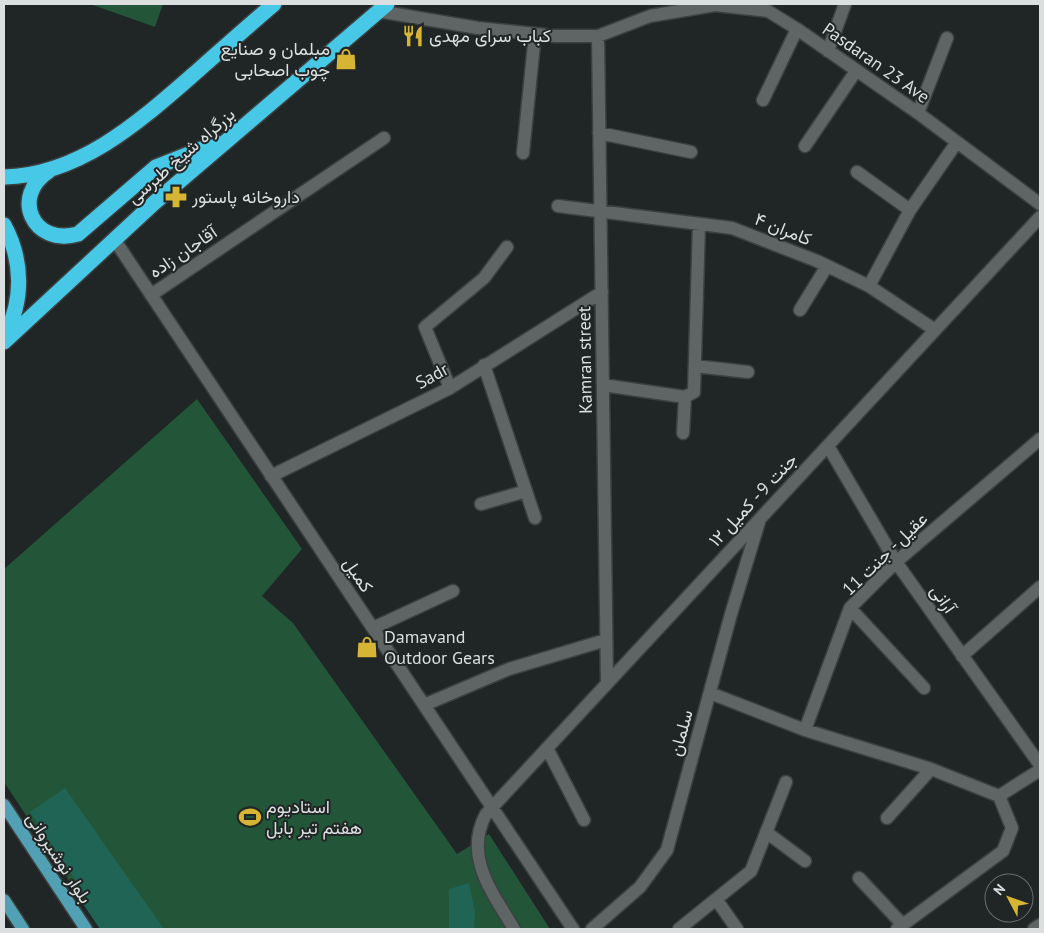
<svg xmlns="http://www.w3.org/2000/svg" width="1044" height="933" viewBox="0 0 1044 933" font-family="'PT Sans',Vazirmatn,sans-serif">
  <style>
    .green { fill: #235538 }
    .building { fill: #1f6455 }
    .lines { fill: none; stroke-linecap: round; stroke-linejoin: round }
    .minor-casing { stroke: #3c4040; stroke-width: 15 }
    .major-casing { stroke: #3c4040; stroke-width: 15 }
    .highway-casing { stroke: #3c4040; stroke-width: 18 }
    .minor { stroke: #5f6464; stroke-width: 12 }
    .major { stroke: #51a0b3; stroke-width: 12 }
    .highway { stroke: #47c8e7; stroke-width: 15 }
    .labels { text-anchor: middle; stroke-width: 4; stroke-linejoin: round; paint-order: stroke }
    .poi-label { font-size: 18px; fill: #dcdfdf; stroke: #202525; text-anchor: start }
    .street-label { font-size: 18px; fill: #dcdfdf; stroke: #202525 }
  </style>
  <rect width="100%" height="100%" fill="#202525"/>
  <path class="green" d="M90 4H163L155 27Z
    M197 399 302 549 262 596 293 623 457 854 489 834 550 929H101L4 782V569Z"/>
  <path class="building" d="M65 788 164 929H100L83 904 89 900 30 812Z
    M469 883 475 912 474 929H449V889Z"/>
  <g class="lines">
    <g class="minor-casing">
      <path id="minor" d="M378 11 478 28 555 36H598L650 16 715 5 768 11 797 29 918 113 1040 204
        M598 36 607 683
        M828 51 845 4
        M763 100 797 29
        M918 113 947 38
        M599 133 691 152
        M805 146 856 71
        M523 153 535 34
        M857 172 910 210
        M558 206 732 228 817 261 869 286 935 330
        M114 239 573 929
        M869 286 910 210 957 142
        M151 295 384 138
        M800 310 827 266
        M484 365 535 518
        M695 366 748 372
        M603 385 685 397 694 392 699 224
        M450 388 425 327 484 278 507 247
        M683 433 685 397
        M828 446 896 562 1040 765
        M271 476 450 388 602 292
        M481 504 526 491
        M850 608 924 688
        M373 628 453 591
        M962 656 1040 587
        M710 693 805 730 931 769 999 796
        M424 705 509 669 606 640
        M805 730 850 608 896 562 1040 439
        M547 748 584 820
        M999 796 1040 770
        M887 818 931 769
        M766 832 805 861
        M859 878 903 925
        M716 899 737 929
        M514 929C493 893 463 857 486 814L1040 217
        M592 929 640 887 667 850 731 614 759 522
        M679 929 751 871 786 782
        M897 929 1003 851 1012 828 999 796
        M1034 929 1040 925"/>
    </g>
    <g class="major-casing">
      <path id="major" d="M4 805 86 929
        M4 900 23 929"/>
    </g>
    <g class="highway-casing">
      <path id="highway" d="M49 171C10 196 33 247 78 234L156 167 217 143
        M4 177C80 175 139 122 194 74 220 51 247 27 274 4
        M4 225C23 260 24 301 4 337
        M4 342 154 203 387 4"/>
    </g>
    <use href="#minor" class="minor"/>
    <use href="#major" class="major"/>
    <use href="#highway" class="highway"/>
  </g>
  <defs>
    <g id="restaurant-bare" transform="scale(1.725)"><path d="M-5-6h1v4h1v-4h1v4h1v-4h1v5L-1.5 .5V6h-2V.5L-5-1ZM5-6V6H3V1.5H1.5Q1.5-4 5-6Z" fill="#d6b534" stroke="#202525" stroke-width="2.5" paint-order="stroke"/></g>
    <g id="shop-bare" transform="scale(1.725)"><path d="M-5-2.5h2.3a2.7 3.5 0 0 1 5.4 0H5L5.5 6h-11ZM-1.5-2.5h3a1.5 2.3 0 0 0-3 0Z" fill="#d6b534" stroke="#202525" stroke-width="2.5" paint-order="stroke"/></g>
    <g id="pharmacy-bare" transform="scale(1.725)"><path d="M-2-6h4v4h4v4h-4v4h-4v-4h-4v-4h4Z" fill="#d6b534" stroke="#202525" stroke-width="2.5" paint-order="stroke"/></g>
    <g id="stadium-bare" transform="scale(1.725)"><path d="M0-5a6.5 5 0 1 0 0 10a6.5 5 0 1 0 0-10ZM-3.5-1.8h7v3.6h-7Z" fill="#d6b534" stroke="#202525" stroke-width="2.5" paint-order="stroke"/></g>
  </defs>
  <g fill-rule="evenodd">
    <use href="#restaurant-bare" x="413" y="36"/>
    <use href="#shop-bare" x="346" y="59"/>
    <use href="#pharmacy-bare" x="176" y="197"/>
    <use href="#shop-bare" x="367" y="647"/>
    <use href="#stadium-bare" x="250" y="817"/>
  </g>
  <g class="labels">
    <g class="poi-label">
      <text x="429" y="42">کباب سرای مهدی</text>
      <text x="330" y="55" text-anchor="end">مبلمان و صنایع<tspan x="330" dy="21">چوب اصحابی</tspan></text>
      <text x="192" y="203">داروخانه پاستور</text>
      <text x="384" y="643">Damavand<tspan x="384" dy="21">Outdoor Gears</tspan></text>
      <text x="266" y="813">استادیوم<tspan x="266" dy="21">هفتم تیر بابل</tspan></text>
    </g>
    <g class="street-label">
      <text transform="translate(876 63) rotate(35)" y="6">Pasdaran 23 Ave</text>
      <text transform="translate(181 156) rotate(-41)" y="6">بزرگراه شیخ طبرسی</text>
      <text transform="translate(783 229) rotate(22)" y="6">کامران ۴</text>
      <text transform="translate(183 252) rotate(-34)" y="6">آقاجان زاده</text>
      <text transform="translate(585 360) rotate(-91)" y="6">Kamran street</text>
      <text transform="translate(432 376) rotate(-29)" y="6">Sadr</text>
      <text transform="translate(753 500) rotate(-47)" y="6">جنت 9 - کمیل ۱۲</text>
      <text transform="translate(885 554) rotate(-44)" y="6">عقیل - جنت 11</text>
      <text transform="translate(358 575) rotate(56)" y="6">کمیل</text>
      <text transform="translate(943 599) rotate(55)" y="6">آرانی</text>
      <text transform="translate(681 733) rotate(-75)" y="6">سلمان</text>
      <text transform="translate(59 858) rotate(57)" y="6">بلوار نوشیروانی</text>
    </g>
  </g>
  <rect width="1044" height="933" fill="none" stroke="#dcdfdf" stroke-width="10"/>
  <g transform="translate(1009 898) rotate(311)"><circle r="24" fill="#202525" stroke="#6b6f6f"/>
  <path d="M0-4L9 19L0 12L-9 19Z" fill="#d6b534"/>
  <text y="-8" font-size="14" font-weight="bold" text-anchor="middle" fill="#dcdfdf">N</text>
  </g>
</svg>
